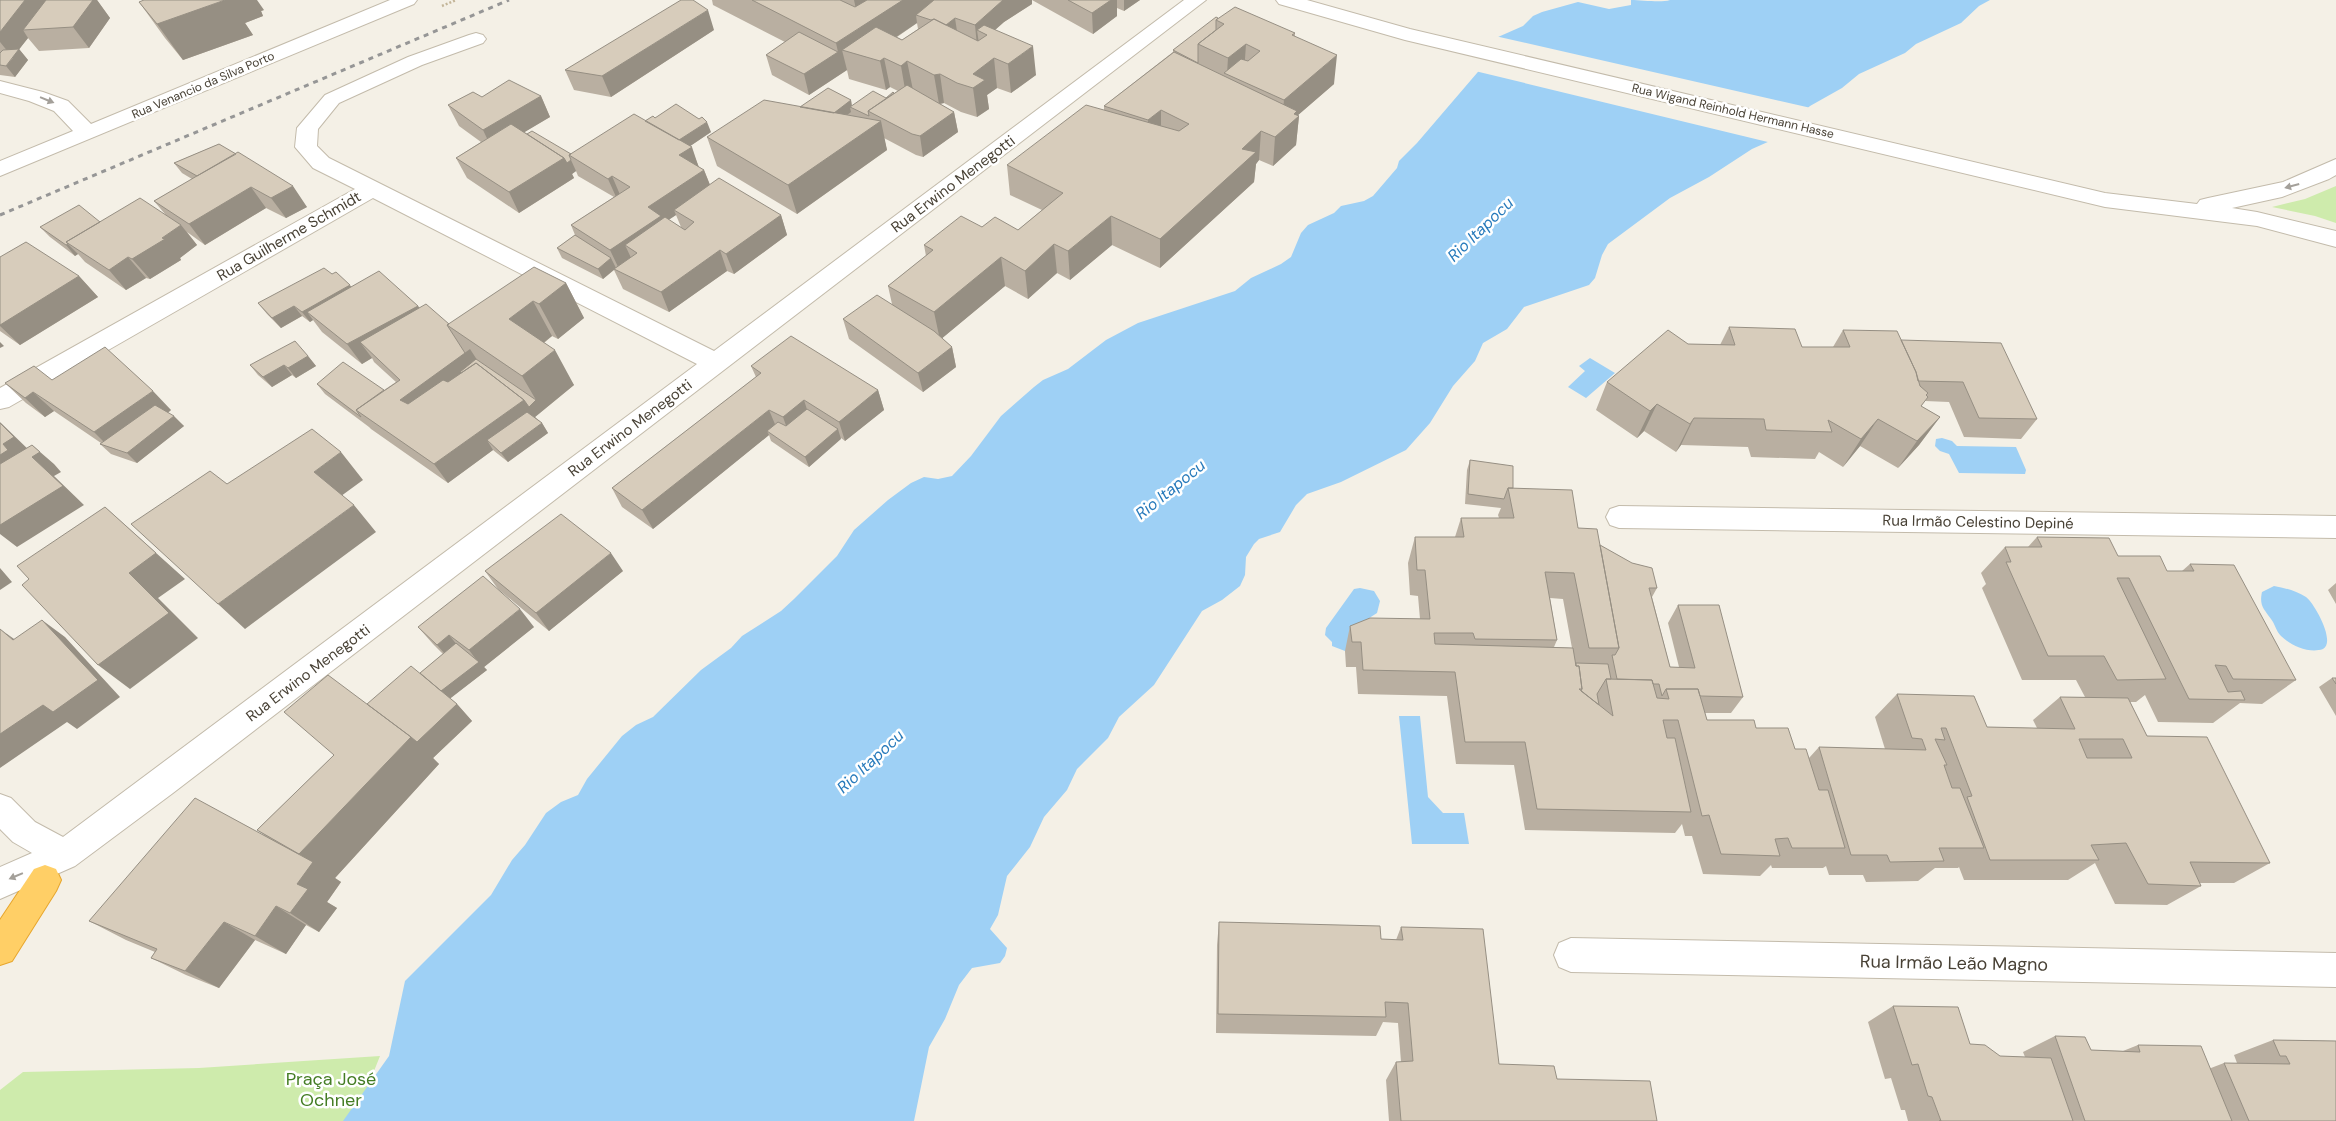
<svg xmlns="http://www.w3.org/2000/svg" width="2336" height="1121" viewBox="0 0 2336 1121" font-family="'DM Sans',sans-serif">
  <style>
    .green { fill: #ceebac }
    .water { fill: #9ed0f5 }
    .pier { fill: #f4f0e6 }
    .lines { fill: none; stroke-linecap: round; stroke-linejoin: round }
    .minor-casing { stroke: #c3bbab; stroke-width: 2 }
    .highway-casing { stroke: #e7a62d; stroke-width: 2 }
    .path { stroke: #c3b598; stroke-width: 2.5; stroke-dasharray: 2 2; stroke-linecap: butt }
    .minor { fill: #fff; fill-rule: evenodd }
    .highway { fill: #ffcf66; fill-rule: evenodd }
    .rail { stroke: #969696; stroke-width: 3; stroke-dasharray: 5 5; stroke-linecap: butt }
    .wall { fill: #b9afa1; fill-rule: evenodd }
    .shaded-wall { fill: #968f83 }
    .building { fill: #d7ccbb; stroke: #968f83; fill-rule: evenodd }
    .oneway { fill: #a4a09a }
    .labels { text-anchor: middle; stroke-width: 5; stroke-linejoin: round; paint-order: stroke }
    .far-street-label { font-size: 12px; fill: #484135; stroke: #fff }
    .street-label { font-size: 15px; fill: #484135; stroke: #fff }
    .water-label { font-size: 16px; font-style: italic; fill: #277abb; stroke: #fff }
    .near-street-label { font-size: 18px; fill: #484135; stroke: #fff }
    .near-park-label { font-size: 18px; fill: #447d24; stroke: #fff }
  </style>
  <rect width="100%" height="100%" fill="#f4f0e6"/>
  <path class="green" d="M2336 186V223L2315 216 2272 207 2305 199Z
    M380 1056 354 1121H0V1090L23 1072 199 1068Z"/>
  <path class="water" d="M1631 0C1642 0 1661 3 1670 0H1990L1979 6 1961 23 1916 44 1905 53 1859 74 1842 88 1810 106 1770 141 1752 149 1709 177 1670 198 1608 244 1602 255 1595 278 1589 285 1524 307 1507 329 1483 343 1475 361 1453 386 1430 423 1406 450 1341 482 1307 494 1296 505 1280 532 1259 539 1254 544 1246 557 1245 575 1240 586 1222 600 1202 611 1154 685 1119 717 1108 738 1077 769 1067 790 1044 817 1030 847 1007 876 998 915 990 929 1007 948 1005 956 1000 963 972 968 959 985 945 1019 929 1047 914 1121H343L389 1056 405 981 491 895 512 860 525 845 546 813 561 802 578 795 587 779 622 736 636 725 653 717 701 670 731 648 742 636 781 611 794 599 837 556 854 530 888 500 911 483 924 477 938 479 952 476 971 456 1001 416 1034 387 1043 380 1068 369 1106 340 1138 323 1235 291 1251 278 1281 264 1291 257 1301 233 1308 225 1334 213 1341 206 1364 201 1373 196 1397 168 1399 161 1417 143 1483 66 1498 37 1523 26 1533 16 1542 12 1578 2 1609 9 1631 5Z
    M1590 358 1615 373 1586 398 1568 387 1585 371 1579 366Z
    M1942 438 1952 441 1957 446 2016 447 2026 470 2025 474 1959 473 1949 454 1940 451 1935 446 1936 439Z
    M2274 586C2286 588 2296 591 2306 597 2315 604 2336 642 2323 649 2309 654 2290 645 2281 636 2276 631 2275 624 2271 619 2264 609 2259 606 2262 592Z
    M1360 588 1374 591 1380 601 1377 613 1363 622 1364 643 1345 651 1332 646V642L1325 635 1326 628 1354 589Z
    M1399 716H1420L1428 797 1443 813H1464L1469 844H1412Z"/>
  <path class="pier" d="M1495 36 1811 108 1796 121 1790 129 1772 143 1475 71 1480 65V59L1490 40Z"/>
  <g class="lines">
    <g class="minor-casing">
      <path id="minor" d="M390 0H417L414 4 0 176V161L73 131 54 111 29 101 0 93V81L43 92 68 101 91 124Z
        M1184 0H1206L173 793 75 866 0 899V867L32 853 13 842 0 829V794L11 798 35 822 63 837 697 364 373 198 9 407 0 409V388L355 189 313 168 295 147 297 128 325 95 408 57 469 35 476 33 483 35 486 39 483 43 422 65 339 103 318 129 317 146 329 158 714 351Z
        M1276 0H1307L1410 29 2105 193 2197 204 2200 200 2208 198 2283 182 2336 159V175L2329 179 2282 197 2232 208 2257 212 2336 231V247L2257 226 2105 207 1405 40 1279 4Z
        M1619 506 2336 516V538L1619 528 1610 525 1606 517 1610 509Z
        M1571 938 2336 953V987L1571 972 1559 967 1554 955 1559 943Z"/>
    </g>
    <g class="highway-casing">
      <path id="highway" d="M45 865 56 869 61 880 56 891 12 961 0 965V920L34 869Z"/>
    </g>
    <path class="path" d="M442 6 456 0"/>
    <use href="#minor" class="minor"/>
    <use href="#highway" class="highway"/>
    <path class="rail" d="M0 215 509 0"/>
  </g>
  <path class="wall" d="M0 0H97L110 18 89 48 39 51 28 38 19 49 28 60 15 77 0 75Z
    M712 0H1032V4L1004 22 995 30 1036 75 1011 93 997 88 987 95 989 109 977 117 961 112 944 103 940 104 954 112 958 132 923 157 916 155 884 138 887 150 797 214 717 166 707 137 800 107 851 100 852 106 886 98 898 91 890 87 886 90 849 79 847 70 809 95 772 75 766 55 785 42 713 5ZM917 23 918 29 902 40 897 37Z
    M1032 0H1140L1124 11 1117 8V16L1093 34Z
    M139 2 264 10 261 11 263 16 245 23 253 35 183 60 165 38Z
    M1218 19 1295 33V36L1334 84 1298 115 1299 116 1296 145 1273 166 1259 160 1256 164 1254 182 1160 268 1112 245 1070 280 1057 273 1028 299 1005 286 942 338 952 347 956 367 923 392 849 339 843 319 892 304 888 286 926 256 924 245 982 227 1018 230 1042 210 1010 195 1007 165 1104 110V106L1173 52V50Z
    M714 30 611 97 574 90 565 70Z
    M541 96 550 117 524 132 571 154 645 121 655 118 711 132 690 146 699 167 704 170 710 185 781 215 787 235 734 274 727 271 669 312 623 289 614 270 603 279 562 258 557 248 575 235 571 225 614 197 578 176 576 171 572 174 574 178 519 213 467 178 456 158 481 142 459 126 448 105 482 97ZM676 215 681 227 668 220Z
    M219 144 307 207 286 218 266 208 205 245 187 232 197 245 180 258 181 260 150 279 146 278 126 290 85 262 78 254 75 256 50 237 40 227 100 222 165 214 154 201 192 179 182 173 174 163Z
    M0 257 79 276 98 297 20 345 0 331Z
    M332 274 351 287 418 306 420 308 449 324 566 283 584 318 558 339 552 336 544 343 574 385 535 417 542 423 548 433 508 462 493 450 448 483 371 429 369 427 325 394 317 384 384 390 396 382 374 362 372 358 362 364 322 332 313 320 310 322 302 316 281 328 267 314 258 303Z
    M1729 327 1802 347H1833L1843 330 1901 340 2037 419 2021 439 1964 437 1949 402 1925 401 1921 406 1940 417 1919 445 1898 468 1860 446 1843 467 1819 452 1815 459 1751 457 1748 447 1681 445 1676 452 1644 431 1637 438 1596 410 1607 382 1688 344 1720 345Z
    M308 356 316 366 296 378 292 375 272 387 258 375 250 365Z
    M751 366 878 390 884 410 845 441 841 438 809 467 771 441 769 435 653 529 622 507 612 488 756 377Z
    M52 380 171 410 168 413 184 426 137 463 111 454 100 444 101 443 54 411 45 417 26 403 5 383Z
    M1470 460 1513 488 1578 528 1657 588 1652 597 1670 667H1679L1668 623 1678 605 1743 697 1731 713H1705L1707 720 1756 728 1795 749 1809 758 1819 747 1885 749 1875 717 1897 694 1987 727 2037 728 2033 720 2060 697H2085L2076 680H2022L1982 588 1986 584 1981 573 2005 547H2028L2037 537 2118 556 2167 571H2182L2190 564 2296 680 2262 704 2240 703 2213 723 2158 722 2145 695 2136 702H2130L2147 736 2270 863 2234 883H2200L2201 886 2167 905 2115 904 2095 863 2068 880H1964L1959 867 1958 868H1935L1918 881 1866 882 1863 875H1829L1826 866 1823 868H1772L1771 865 1760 876 1703 874 1692 836H1685L1682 824 1675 833 1525 830 1514 765 1456 764 1447 696 1358 694 1356 667H1346L1345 651 1350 626 1420 619 1418 596 1410 595 1408 563 1415 537H1455L1461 518H1499L1498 515 1501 508 1465 504 1467 470ZM1550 598 1563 599 1572 648 1554 647 1557 640Z
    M485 571H623L549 631 498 589Z
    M2336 583V604L2328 590Z
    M418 627H534L484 667 487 670 450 698 457 704 472 721 433 758 439 764 335 878 341 882 327 902 337 908 319 932 306 925 286 954 255 940 219 988 186 975 151 958 155 952 126 940 89 921 264 835 257 830 334 755 367 704 420 673 443 654 433 644Z
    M2332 678H2336V716L2319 687Z
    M1219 922 1381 939 1396 940 1401 927 1499 1064 1557 1079 1657 1121H1389L1386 1080 1396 1062H1401L1398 1023 1383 1022 1376 1036 1216 1033 1217 945Z
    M1893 1006 1970 1044 2000 1056 2025 1057 2023 1052 2055 1036 2091 1050 2123 1051 2138 1045 2211 1068 2224 1063H2237L2234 1055 2273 1040 2336 1041V1121H1908L1905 1110H1901L1891 1078 1885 1079 1868 1022Z"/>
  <path class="shaded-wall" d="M25 0H49L23 30 28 38 14 56 19 49 28 60 15 77 6 66 13 58 0 42V32Z
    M84 0H97L110 18 89 48 73 27Z
    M225 0H257L264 10 261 11 263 16 245 23 253 35 183 60 157 24Z
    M854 0H943L916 15 917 23 866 57 842 50 847 70 809 95 804 74 838 52 836 43 860 28Z
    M1003 0H1032V4L1004 22 987 37V35L977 30 979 44 977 46 975 25Z
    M1111 0H1117V16L1093 34 1092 13Z
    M1124 0H1140L1124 11Z
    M708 10 714 30 611 97 602 76Z
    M955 18 958 38 945 26Z
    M1246 44 1244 74H1227L1228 58Z
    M1033 46 1036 75 1011 93 1008 64Z
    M1337 55 1334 84 1297 116H1299L1296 145 1273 166 1275 137 1281 129 1284 100Z
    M884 58 890 87 886 90 880 61Z
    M994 58 997 88 987 95 989 109 977 117 973 88V74Z
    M907 61 913 90 906 95 901 66Z
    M940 74 944 103 939 104 934 75Z
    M541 96 550 117 493 151 483 130Z
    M851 100 852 108 850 107 851 112 826 131 823 120Z
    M1161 110V139L1148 149V120Z
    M954 112 958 132 923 157 920 136Z
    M881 121 887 150 797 214 788 185Z
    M707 122 711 132 677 155 673 144Z
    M1261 131 1259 160 1256 164 1254 182 1160 268V239L1242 149Z
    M692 147 699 168 679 155Z
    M564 158 571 160 576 171 572 174 574 178 519 213 509 192Z
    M704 170 712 190 674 210 676 215 664 223 637 253 625 245 633 262 620 271 610 250 648 207Z
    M612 176 621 197 617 199 608 179Z
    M293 186 307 207 286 218 271 198Z
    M251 187 266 208 205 245 189 224Z
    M781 215 787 235 734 274 726 254Z
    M1111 216 1112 245 1070 280 1068 251Z
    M181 225 197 245 180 258 181 260 150 279 132 259Z
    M68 244 78 254 75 256 66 245Z
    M1054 244 1057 273 1028 299 1025 271Z
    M720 250 727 271 669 312 661 292Z
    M128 257 146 278 126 290 109 270Z
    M1001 257 1005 286 940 340 934 312Z
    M611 258 616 268 603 279 598 269Z
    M79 276 98 297 20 345 0 326V325Z
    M566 283 584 318 558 339 539 304Z
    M350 285 357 296 307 312 313 320 310 322 302 312Z
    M533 301 552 336 529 354 509 319Z
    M294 306 302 316 281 328 272 318Z
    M418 306 431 326 360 342 372 358 362 364 347 344Z
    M0 342 4 346 0 348Z
    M952 347 956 367 923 392 918 373Z
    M470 349 483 369 460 372 466 382 414 420 400 400Z
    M555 350 574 385 535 417 536 419 487 440 493 450 448 483 434 464 524 400H536L522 376Z
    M308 356 316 366 296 378 288 368Z
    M284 365 292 375 272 387 263 377Z
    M878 390 884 410 845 441 839 422Z
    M153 391 171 410 117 450 109 447 94 432Z
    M33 392 54 411 45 417 25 398Z
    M804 400 810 419 790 437 783 417Z
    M1657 404 1644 431 1637 438 1650 411Z
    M769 410 777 429 767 431 769 435 653 529 642 510Z
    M174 416 184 426 137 463 127 453Z
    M1940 417 1919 445 1898 468 1917 441Z
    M1694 418 1681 445 1676 452 1690 424Z
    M1878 419 1860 446 1843 467 1861 439Z
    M0 422 34 455 32 445 54 464 61 472 54 476 84 505 17 547 0 534V455L3 444Z
    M542 423 548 433 508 462 501 453Z
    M838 429 841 439 809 467 805 457Z
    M341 452 363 480 337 499 314 472Z
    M354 505 376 532 245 629 218 604Z
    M105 507 185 579 158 598 198 638 130 689 98 665 129 573Z
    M611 553 623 571 549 631 536 613Z
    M0 568 12 582 0 590Z
    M520 609 534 627 484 667 487 670 447 701 439 692 478 662 469 650Z
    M42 620 65 637 120 697 77 729 67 722 0 768V734Z
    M0 629 24 646 13 640Z
    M449 635 463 652 452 662 437 645Z
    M457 704 472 721 433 758 439 764 335 878 341 882 327 902 337 908 319 932 290 913 297 884 312 863 299 854 411 737Z
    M276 906 306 925 286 954 255 936Z
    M224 922 255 940 219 988 185 971Z"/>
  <path class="building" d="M0 0H25L0 32Z
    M46 0H93L73 27 23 30Z
    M144 0H225L157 24 139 2Z
    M681 0H693L708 10 602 76 565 70Z
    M752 0H840L855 7 867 0H903L836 43Z
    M934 0H1003L975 25 955 18 946 25 934 19 931 20 916 15Z
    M1068 0H1111L1092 13Z
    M1235 7 1295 33 1292 35 1337 55 1284 100 1224 73 1241 59 1248 61 1260 51 1246 44 1228 58 1198 44 1224 24 1216 20Z
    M1216 17 1218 18 1216 20V30L1198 44V63L1173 50Z
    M934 19 978 41 987 35 977 30 984 25 1033 46 1008 64 994 58 973 74 985 80 973 88 957 83 940 74 934 75 907 61 901 66 884 58 880 61 842 50 876 27 902 40Z
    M799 32 838 52 804 74 766 55Z
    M19 49 6 66 0 65V53L3 50Z
    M1174 52 1297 111 1294 114 1299 116 1275 137 1261 131 1242 149 1256 152 1160 239 1111 216 1068 251 1054 244 1025 271 1001 257 934 312 888 286 933 250 924 245 961 216 982 227 995 217 1018 230 1063 193 1007 165 1086 105 1179 131 1189 124 1161 110 1148 120 1104 106Z
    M509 80 541 96 483 130 448 105 473 92 482 97Z
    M907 85 954 112 920 136 912 134 868 111Z
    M828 88 851 100 834 113 800 107Z
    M873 91 886 98 893 92 894 93 868 111 869 116 850 107Z
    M764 100 881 121 788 185 707 137Z
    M676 104 699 119 702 117 707 122 679 140 645 121 653 116 655 118Z
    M634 114 692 147 679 155 704 170 648 207 661 216 610 250 571 225 630 187 612 176 608 179 569 155Z
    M511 124 564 158 509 192 456 158Z
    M532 131 571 154 569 155 571 160 567 163 564 158 527 134Z
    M219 144 236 154 197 176 174 163Z
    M238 152 293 186 271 198 251 187 189 224 154 201Z
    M719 178 781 215 726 254 720 250 661 292 614 269 637 253 625 245 665 217 685 230 694 222 674 210Z
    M140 198 181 225 162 238 165 239 132 259 128 257 109 270 66 242Z
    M79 205 100 222 66 242 68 244 66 245 40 227Z
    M575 235 611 258 598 269 557 248Z
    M26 242 79 276 0 325V257Z
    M534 267 566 283 539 304 533 301 509 319 555 350 522 376 447 325Z
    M324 268 332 274 336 272 350 285 302 312 294 306 272 318 258 303Z
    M379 271 418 306 347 344 307 312Z
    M877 295 934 331 952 347 918 373 843 319Z
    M426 304 449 324 447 325 465 353 400 400 408 404 443 380 448 382 476 363 524 400 434 464 356 410 400 380 360 342Z
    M1729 327 1795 329 1802 347H1850L1843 330 1897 331 1916 372 1920 386 1928 393 1926 395 1928 397 1921 406 1940 417 1917 441 1878 419 1861 439 1828 420 1832 432 1766 430 1764 419 1694 418 1690 424 1657 404 1650 411 1607 382 1668 330 1688 344 1735 345Z
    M791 336 878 390 839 422 804 400 783 417 769 410 642 510 612 488 761 373 751 366Z
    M1901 340 2001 343 2037 419 1979 418 1963 382 1918 381 1916 372Z
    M295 341 308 356 288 368 284 365 263 377 250 365Z
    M105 347 153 391 94 432 33 392 25 398 5 383 34 366 52 380Z
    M476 359 536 400 529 407 524 400 476 363 461 373 460 372Z
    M343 362 384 390 356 410 361 417 317 384Z
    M155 405 174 416 127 453 100 444Z
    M807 409 838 429 805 457 767 431 778 422 786 426Z
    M527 412 542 423 501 453 487 440Z
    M0 423 14 437 3 444 8 450 0 455Z
    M312 429 341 452 314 472 354 505 218 604 131 524 210 471 227 484Z
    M32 445 40 452 32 457 63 486 0 525V464Z
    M1470 460 1513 466V488H1508L1504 499 1468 494Z
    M1508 488 1572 490 1578 528 1597 529 1619 648H1589L1574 573 1545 572 1557 640 1475 639 1473 633H1434L1435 644 1573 648 1576 666H1579L1582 689H1579L1613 716 1606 679 1652 680 1657 698 1669 699 1666 689H1698L1707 720H1754L1756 728H1788L1795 749H1806L1819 790H1828L1845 848H1792L1788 838 1775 839 1780 856 1721 854 1709 815 1702 816 1678 720H1663L1667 738H1675L1691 812 1537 809 1525 742H1465L1455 672 1363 670 1361 642H1352L1350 626 1370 618 1430 619 1425 570H1417L1415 537H1464L1461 518H1514Z
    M105 507 156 553 129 573 169 613 98 665 22 585 29 579 17 566Z
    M561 514 611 553 536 613 485 571Z
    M2037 537 2109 538 2118 556H2160L2167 571H2194L2190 564 2234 565 2296 680 2233 679 2226 666 2215 665 2228 692 2241 691 2245 700 2189 699 2129 578H2117L2166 679 2117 680 2104 656H2048L2006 562H2011L2005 547H2042Z
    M1600 545 1632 563 1652 568 1657 588H1649L1670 667 1695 668 1678 605H1719L1743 697 1700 696 1698 689H1666L1662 696 1659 684H1653L1652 680 1617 679 1612 655H1615L1619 648Z
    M483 576 520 609 469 650 449 635 437 645 418 627Z
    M42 620 98 680 53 712 43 705 0 734V629L13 640Z
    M456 643 479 662 441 691 420 673Z
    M1576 663 1608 664 1611 679H1606L1597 694 1599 705 1581 691 1582 689 1579 666H1576Z
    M411 666 457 704 417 742 411 737 367 704Z
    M328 675 411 737 299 854 257 830 334 755 284 712Z
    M2332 678H2336V684Z
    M1897 694 1974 696 1987 727 2075 729 2060 697 2128 698 2147 736 2207 737 2270 863 2190 862 2201 886 2148 884 2126 843 2091 845 2099 860H1990L1967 797 1972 796 1946 728H1941L1945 740 1935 739 1947 765H1944L1952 788H1960L1984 848H1939L1944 861 1890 862 1887 855H1851L1819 747 1926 750 1922 739 1912 738ZM2079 739H2123L2132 758H2087Z
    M195 798 313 862 297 884 308 889 290 913 276 906 255 936 224 922 185 971 151 958 157 949 89 921Z
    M1219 922 1380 926 1381 939 1403 940 1401 927 1483 929 1499 1064 1554 1066 1557 1079 1650 1081 1657 1121H1401L1396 1062 1413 1061 1408 1003 1385 1002 1386 1017 1218 1014Z
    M1893 1006 1958 1007 1970 1044 1985 1045 2000 1056 2051 1058 2073 1121H1939H1941L1932 1097 1928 1096 1918 1064 1912 1065Z
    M2055 1036 2085 1037 2091 1050 2140 1052 2138 1045 2201 1046 2232 1121H2085Z
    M2273 1040 2336 1041V1121H2249L2224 1063 2290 1064 2286 1056H2280Z"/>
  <defs><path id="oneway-solid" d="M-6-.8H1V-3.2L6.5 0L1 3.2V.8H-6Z" transform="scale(1.25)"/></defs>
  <g class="oneway">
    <use href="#oneway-solid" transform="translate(47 100) rotate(22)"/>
    <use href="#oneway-solid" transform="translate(2292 186) rotate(165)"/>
    <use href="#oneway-solid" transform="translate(16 876) rotate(157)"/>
  </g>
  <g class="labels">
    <g class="far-street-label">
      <text transform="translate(203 85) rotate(-23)" y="4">Rua Venancio da Silva Porto</text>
      <text transform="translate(1733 111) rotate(13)" y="4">Rua Wigand Reinhold Hermann Hasse</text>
    </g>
    <g class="street-label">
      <text transform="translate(953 184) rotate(-37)" y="5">Rua Erwino Menegotti</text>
      <text transform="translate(289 236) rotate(-30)" y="5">Rua Guilherme Schmidt</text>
      <text transform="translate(630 428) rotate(-37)" y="5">Rua Erwino Menegotti</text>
      <text transform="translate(1978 522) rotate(1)" y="5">Rua Irmão Celestino Depiné</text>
      <text transform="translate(308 673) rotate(-37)" y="5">Rua Erwino Menegotti</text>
    </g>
    <g class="water-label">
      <text transform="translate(1480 229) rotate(-44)" y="6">Rio Itapocu</text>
      <text transform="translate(1170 489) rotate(-39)" y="6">Rio Itapocu</text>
      <text transform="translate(870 761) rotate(-43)" y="6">Rio Itapocu</text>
    </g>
    <g class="near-street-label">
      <text transform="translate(1954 963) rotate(1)" y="6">Rua Irmão Leão Magno</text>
    </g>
    <g class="near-park-label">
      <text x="331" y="1085">Praça José<tspan x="331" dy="21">Ochner</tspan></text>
    </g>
  </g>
</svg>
